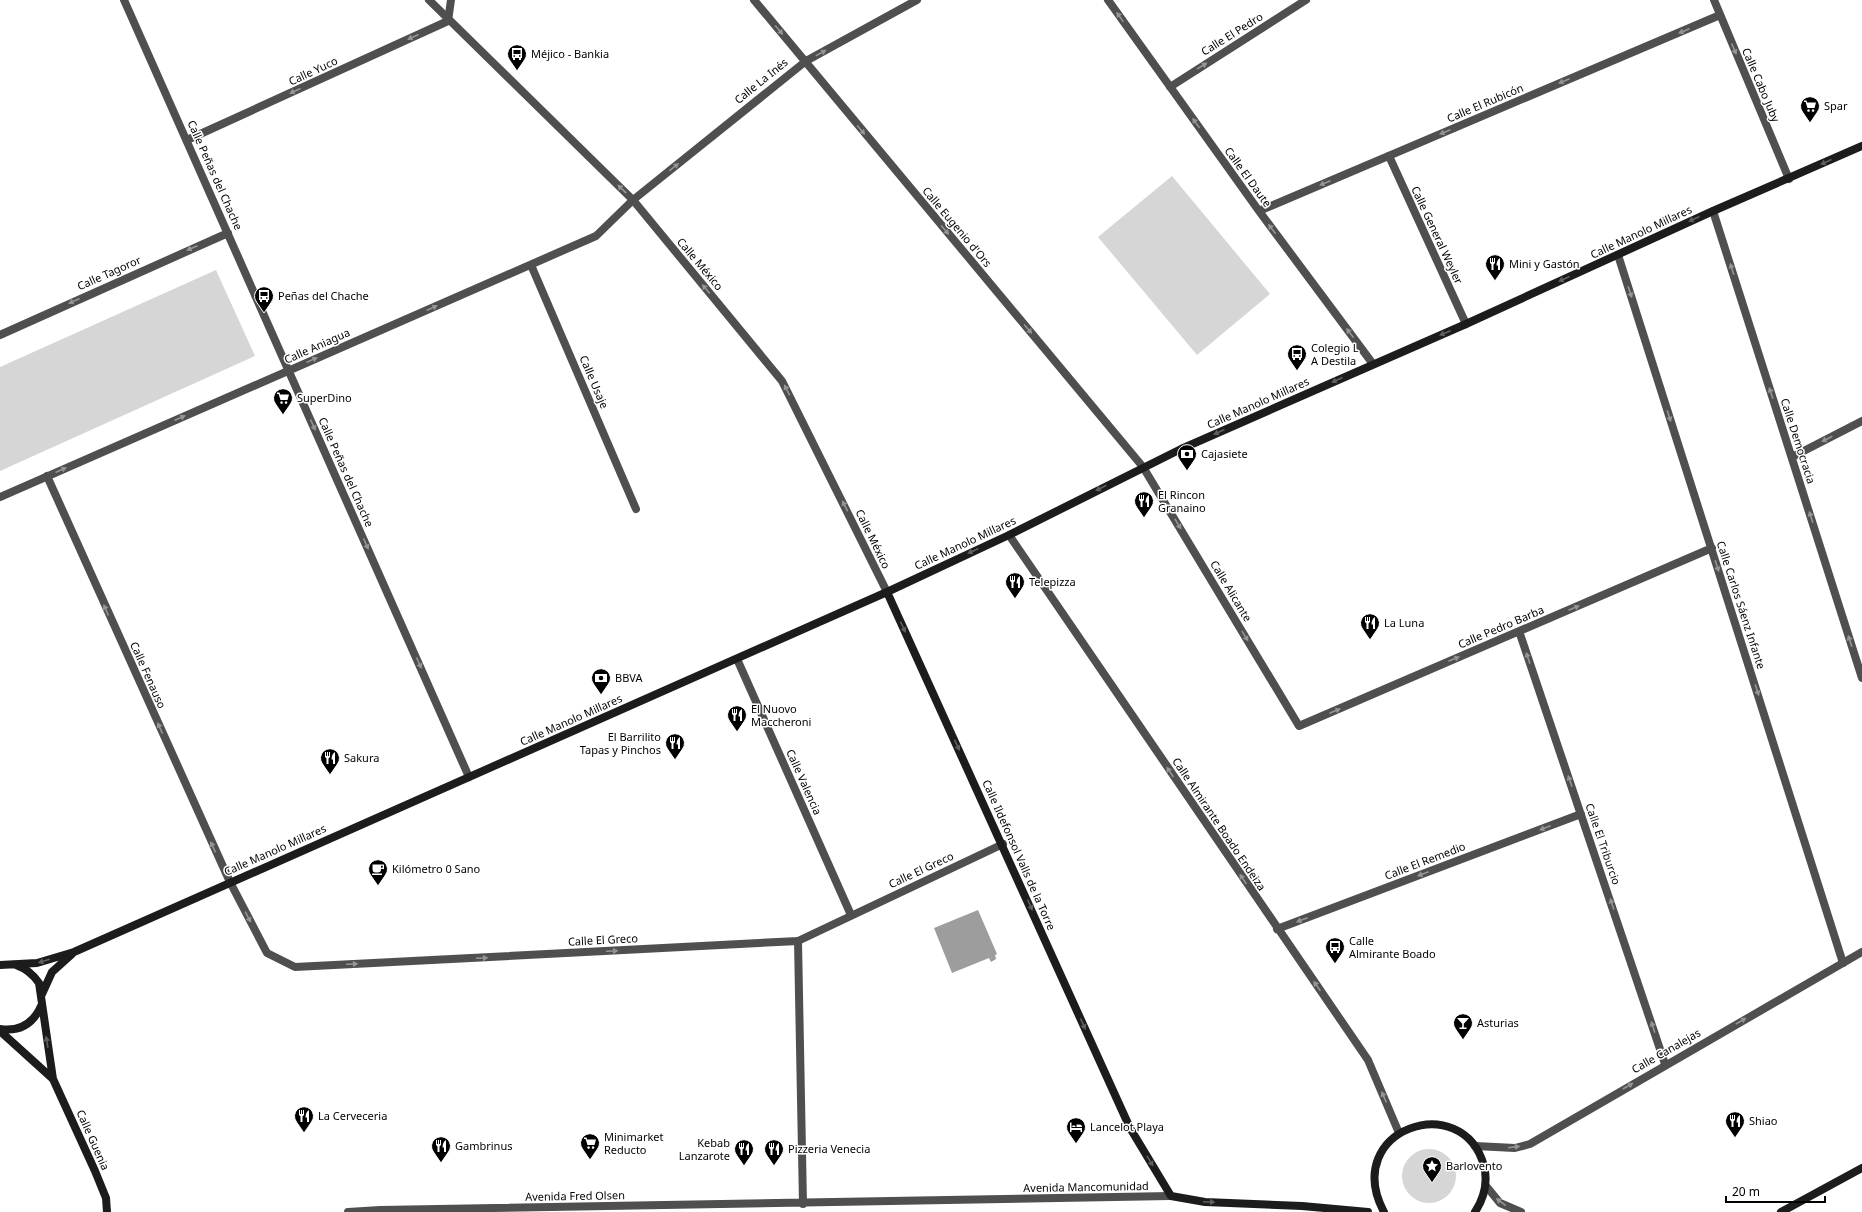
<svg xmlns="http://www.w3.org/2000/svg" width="1862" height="1212" viewBox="0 0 1862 1212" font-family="'Noto Sans',sans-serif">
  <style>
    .green { fill: #d6d6d6 }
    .water { fill: #9d9d9d }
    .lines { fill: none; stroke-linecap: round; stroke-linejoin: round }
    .service { stroke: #4f4f4f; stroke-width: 8 }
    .pedestrian { stroke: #4f4f4f; stroke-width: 8 }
    .minor { stroke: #4f4f4f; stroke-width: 8 }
    .tertiary { stroke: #4f4f4f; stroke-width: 8 }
    .secondary { stroke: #1c1c1c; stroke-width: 8 }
    .oneway { fill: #959595 }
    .oneway2 { fill: #606060 }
    .labels { text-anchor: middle; stroke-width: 3; stroke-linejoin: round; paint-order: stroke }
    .street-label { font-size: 11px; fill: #000; stroke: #fff }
    .poi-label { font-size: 11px; fill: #000; stroke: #fff; text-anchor: start }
  </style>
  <rect width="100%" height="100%" fill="#fff"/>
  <path class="green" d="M1172 176 1270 294 1197 355 1098 237Z
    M216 270 255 356 0 471V367Z
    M1402 1176a27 27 0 1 1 54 0a27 27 0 1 1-54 0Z"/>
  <path class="water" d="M978 910 997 954 995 955 996 959 991 962 989 958 952 973 934 928Z"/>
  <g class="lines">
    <path class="service" d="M1486 1186 1500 1203 1521 1212"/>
    <path class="pedestrian" d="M1389 156 1466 324
      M737 659 851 915
      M798 941 803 1204
      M348 1212 380 1210 1171 1196"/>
    <path class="minor" d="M124 0 469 777
      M754 0 1143 467 1299 726 1712 548
      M1108 0 1259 211 1373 364
      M1714 0 1789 179
      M1170 87 1306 0
      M187 140 448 21 451 0
      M1259 211 1720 15
      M1618 255 1843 963
      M531 265 636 509
      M0 335 228 233
      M1792 457 1862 421
      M47 476 230 882 267 953 295 967 798 941 1003 844
      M0 497 596 236 633 200 806 61 917 0
      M1519 631 1665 1064
      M1277 929 1581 814"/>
    <path class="tertiary" d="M429 0 633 200 782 381 887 592
      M1713 211 1862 678
      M1009 535 1368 1060 1399 1133
      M1475 1146 1515 1148 1530 1144 1862 952"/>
    <path class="secondary" d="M887 592 1130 1128 1171 1196 1205 1202 1302 1206 1368 1212
      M0 965 37 963 74 952 887 592 1009 535 1181 449 1466 324 1713 211 1862 146
      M16 965C27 969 33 974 39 983L53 1079 95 1171 106 1198 107 1212
      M42 994 52 972 72 954
      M0 1029C20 1032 33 1024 41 1006
      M0 1031 53 1079
      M1384 1212C1340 1129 1463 1088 1484 1166 1488 1182 1484 1198 1475 1212
      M1781 1212 1862 1168"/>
  </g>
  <defs><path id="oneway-solid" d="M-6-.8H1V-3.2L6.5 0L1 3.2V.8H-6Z"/></defs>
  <g class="oneway">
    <use href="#oneway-solid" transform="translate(1120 17) rotate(-125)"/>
    <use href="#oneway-solid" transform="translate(779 30) rotate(50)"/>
    <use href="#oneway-solid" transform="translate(1684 31) rotate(157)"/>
    <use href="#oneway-solid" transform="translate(413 37) rotate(155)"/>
    <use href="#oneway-solid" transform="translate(1734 49) rotate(67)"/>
    <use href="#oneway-solid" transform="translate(821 53) rotate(-29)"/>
    <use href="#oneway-solid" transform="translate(1202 66) rotate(-32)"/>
    <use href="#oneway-solid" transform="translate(1564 81) rotate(157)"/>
    <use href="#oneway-solid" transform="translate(295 91) rotate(155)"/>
    <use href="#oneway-solid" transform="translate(1196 123) rotate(-126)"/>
    <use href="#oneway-solid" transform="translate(861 130) rotate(50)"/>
    <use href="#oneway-solid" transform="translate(1445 132) rotate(157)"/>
    <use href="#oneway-solid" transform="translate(674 167) rotate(-39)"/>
    <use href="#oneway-solid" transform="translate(1325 183) rotate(157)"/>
    <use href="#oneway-solid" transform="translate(622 189) rotate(-136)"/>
    <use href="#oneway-solid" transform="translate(1272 229) rotate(-127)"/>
    <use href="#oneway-solid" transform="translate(945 230) rotate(50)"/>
    <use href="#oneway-solid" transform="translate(192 248) rotate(157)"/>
    <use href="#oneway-solid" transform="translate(1732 269) rotate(-108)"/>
    <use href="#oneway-solid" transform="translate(706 289) rotate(-130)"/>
    <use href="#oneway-solid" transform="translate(1630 292) rotate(72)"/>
    <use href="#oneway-solid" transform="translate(74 301) rotate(156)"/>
    <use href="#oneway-solid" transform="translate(432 308) rotate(-24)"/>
    <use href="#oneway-solid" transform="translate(1028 329) rotate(50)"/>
    <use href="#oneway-solid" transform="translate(1350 333) rotate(-127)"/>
    <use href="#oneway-solid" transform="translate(312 360) rotate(-24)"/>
    <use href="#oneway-solid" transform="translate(787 390) rotate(-117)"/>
    <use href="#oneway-solid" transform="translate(1771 393) rotate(-108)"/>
    <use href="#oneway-solid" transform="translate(1669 416) rotate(72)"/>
    <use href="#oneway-solid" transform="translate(180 418) rotate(-24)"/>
    <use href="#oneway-solid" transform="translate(313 425) rotate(66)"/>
    <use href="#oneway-solid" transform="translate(1827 439) rotate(153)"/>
    <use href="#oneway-solid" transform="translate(61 470) rotate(-24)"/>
    <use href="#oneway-solid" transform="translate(845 506) rotate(-117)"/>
    <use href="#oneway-solid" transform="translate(1811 517) rotate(-108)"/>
    <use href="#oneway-solid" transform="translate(1178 524) rotate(59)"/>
    <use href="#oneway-solid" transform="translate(366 544) rotate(66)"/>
    <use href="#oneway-solid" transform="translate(1717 566) rotate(72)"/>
    <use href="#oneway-solid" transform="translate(1574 608) rotate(-23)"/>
    <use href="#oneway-solid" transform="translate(106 610) rotate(-114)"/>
    <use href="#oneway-solid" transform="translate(1245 636) rotate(59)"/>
    <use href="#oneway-solid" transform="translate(1850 641) rotate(-108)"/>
    <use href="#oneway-solid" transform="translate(1528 658) rotate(-109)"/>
    <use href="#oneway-solid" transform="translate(1454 659) rotate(-23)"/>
    <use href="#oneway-solid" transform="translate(419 663) rotate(66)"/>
    <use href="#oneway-solid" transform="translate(1757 690) rotate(72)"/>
    <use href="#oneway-solid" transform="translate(1335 711) rotate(-23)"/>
    <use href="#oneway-solid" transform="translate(160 728) rotate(-114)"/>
    <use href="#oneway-solid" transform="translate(1170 772) rotate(-124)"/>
    <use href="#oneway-solid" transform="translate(1570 781) rotate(-109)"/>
    <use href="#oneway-solid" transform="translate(1545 828) rotate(159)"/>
    <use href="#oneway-solid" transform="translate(213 847) rotate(-115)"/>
    <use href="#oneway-solid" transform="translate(1423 874) rotate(159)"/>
    <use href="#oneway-solid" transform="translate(1243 879) rotate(-124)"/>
    <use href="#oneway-solid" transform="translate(1612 904) rotate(-108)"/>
    <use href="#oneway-solid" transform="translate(248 917) rotate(62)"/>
    <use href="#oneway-solid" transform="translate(1302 920) rotate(159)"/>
    <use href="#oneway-solid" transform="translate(612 951) rotate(-3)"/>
    <use href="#oneway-solid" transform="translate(482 958) rotate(-3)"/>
    <use href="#oneway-solid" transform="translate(352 964) rotate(-3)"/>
    <use href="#oneway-solid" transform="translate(1317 986) rotate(-125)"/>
    <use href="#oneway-solid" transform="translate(1741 1021) rotate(-30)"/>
    <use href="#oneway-solid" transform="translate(1653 1027) rotate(-108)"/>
    <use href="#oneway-solid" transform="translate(1628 1086) rotate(-30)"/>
    <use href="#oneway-solid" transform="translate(1384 1097) rotate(-114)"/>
    <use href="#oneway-solid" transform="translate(1514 1147) rotate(-7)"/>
    <use href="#oneway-solid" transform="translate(1501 1202) rotate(-143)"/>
  </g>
  <g class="oneway2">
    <use href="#oneway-solid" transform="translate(1826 162) rotate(156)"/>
    <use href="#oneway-solid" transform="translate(1694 219) rotate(155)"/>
    <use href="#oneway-solid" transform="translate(1564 279) rotate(156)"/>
    <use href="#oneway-solid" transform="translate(1445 333) rotate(157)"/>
    <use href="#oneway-solid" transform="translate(1337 380) rotate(156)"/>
    <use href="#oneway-solid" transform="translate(1219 432) rotate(156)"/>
    <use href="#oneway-solid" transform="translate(1101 488) rotate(153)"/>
    <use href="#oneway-solid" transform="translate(973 551) rotate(155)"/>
    <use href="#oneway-solid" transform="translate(903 627) rotate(65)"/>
    <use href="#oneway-solid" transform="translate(957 745) rotate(65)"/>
    <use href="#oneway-solid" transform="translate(1030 905) rotate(66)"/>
    <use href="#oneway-solid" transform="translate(44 961) rotate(163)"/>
    <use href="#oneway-solid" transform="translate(1083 1024) rotate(66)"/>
    <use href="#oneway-solid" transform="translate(47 1042) rotate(-99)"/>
    <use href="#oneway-solid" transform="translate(1150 1161) rotate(59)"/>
    <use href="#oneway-solid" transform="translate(1209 1202) rotate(3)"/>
  </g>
  <defs>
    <g id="bus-pin" transform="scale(1)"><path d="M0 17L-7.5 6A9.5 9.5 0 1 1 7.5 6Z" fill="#000" stroke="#fff"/><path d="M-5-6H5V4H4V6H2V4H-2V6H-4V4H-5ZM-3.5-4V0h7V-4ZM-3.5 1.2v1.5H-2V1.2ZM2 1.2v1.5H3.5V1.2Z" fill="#fff"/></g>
    <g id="supermarket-pin" transform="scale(1)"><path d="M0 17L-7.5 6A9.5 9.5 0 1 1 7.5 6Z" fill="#000" stroke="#fff"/><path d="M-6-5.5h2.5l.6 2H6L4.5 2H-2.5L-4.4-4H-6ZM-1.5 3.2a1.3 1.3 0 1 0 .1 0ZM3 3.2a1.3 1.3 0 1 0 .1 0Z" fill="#fff"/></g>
    <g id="restaurant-pin" transform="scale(1)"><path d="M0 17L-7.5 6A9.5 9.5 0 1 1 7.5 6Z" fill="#000" stroke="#fff"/><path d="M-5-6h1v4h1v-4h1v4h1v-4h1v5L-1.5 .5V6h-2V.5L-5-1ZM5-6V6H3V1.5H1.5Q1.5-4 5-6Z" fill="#fff"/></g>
    <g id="bank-pin" transform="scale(1)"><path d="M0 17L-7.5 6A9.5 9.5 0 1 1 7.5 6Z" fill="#000" stroke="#fff"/><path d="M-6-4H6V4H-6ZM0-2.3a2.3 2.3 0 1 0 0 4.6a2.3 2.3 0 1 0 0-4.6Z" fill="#fff"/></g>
    <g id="cafe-pin" transform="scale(1)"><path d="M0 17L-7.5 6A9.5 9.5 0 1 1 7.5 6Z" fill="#000" stroke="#fff"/><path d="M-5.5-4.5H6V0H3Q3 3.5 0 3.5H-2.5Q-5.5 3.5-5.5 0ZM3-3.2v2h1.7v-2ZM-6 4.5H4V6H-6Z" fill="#fff"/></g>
    <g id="bar-pin" transform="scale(1)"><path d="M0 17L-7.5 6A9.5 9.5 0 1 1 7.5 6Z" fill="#000" stroke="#fff"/><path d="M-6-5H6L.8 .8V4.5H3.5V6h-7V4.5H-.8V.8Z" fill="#fff"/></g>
    <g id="hotel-pin" transform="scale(1)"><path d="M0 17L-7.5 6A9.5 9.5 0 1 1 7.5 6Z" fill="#000" stroke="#fff"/><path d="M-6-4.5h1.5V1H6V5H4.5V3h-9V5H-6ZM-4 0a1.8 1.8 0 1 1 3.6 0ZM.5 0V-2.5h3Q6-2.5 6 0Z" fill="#fff"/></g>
    <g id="sight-pin" transform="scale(1)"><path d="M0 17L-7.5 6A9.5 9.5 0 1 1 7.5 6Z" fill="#000" stroke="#fff"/><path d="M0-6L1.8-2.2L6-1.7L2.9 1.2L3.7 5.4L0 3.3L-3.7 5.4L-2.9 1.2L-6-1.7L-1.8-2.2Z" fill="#fff"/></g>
  </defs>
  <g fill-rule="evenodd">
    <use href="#bus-pin" x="517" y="54"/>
    <use href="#supermarket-pin" x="1810" y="106"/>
    <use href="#restaurant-pin" x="1495" y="264"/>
    <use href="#bus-pin" x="264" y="296"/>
    <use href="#bus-pin" x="1297" y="354"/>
    <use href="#supermarket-pin" x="283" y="398"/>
    <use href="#bank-pin" x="1187" y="454"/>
    <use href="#restaurant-pin" x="1144" y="501"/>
    <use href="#restaurant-pin" x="1015" y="582"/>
    <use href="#restaurant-pin" x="1370" y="623"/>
    <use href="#bank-pin" x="601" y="678"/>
    <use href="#restaurant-pin" x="737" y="715"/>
    <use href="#restaurant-pin" x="675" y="743"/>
    <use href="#restaurant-pin" x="330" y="758"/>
    <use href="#cafe-pin" x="378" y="869"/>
    <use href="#bus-pin" x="1335" y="947"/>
    <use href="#bar-pin" x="1463" y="1023"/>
    <use href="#restaurant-pin" x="304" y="1116"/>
    <use href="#restaurant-pin" x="1735" y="1121"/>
    <use href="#hotel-pin" x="1076" y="1127"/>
    <use href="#supermarket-pin" x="590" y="1143"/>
    <use href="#restaurant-pin" x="441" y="1146"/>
    <use href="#restaurant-pin" x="744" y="1149"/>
    <use href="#restaurant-pin" x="774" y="1149"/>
    <use href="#sight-pin" x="1432" y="1166"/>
  </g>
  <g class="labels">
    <g class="street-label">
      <text transform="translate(1232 34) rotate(-32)" y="4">Calle El Pedro</text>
      <text transform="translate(313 71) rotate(-25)" y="4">Calle Yuco</text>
      <text transform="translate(761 81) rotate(-39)" y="4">Calle La Inés</text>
      <text transform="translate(1761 85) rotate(67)" y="4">Calle Cabo Juby</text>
      <text transform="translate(1485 103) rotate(-23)" y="4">Calle El Rubicón</text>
      <text transform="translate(215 175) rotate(66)" y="4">Calle Peñas del Chache</text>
      <text transform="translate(1248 177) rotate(54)" y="4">Calle El Daute</text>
      <text transform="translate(957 227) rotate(50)" y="4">Calle Eugenio d'Ors</text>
      <text transform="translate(1641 232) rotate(-25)" y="4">Calle Manolo Millares</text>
      <text transform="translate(1437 235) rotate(65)" y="4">Calle General Weyler</text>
      <text transform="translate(700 264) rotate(50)" y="4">Calle México</text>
      <text transform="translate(109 273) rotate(-24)" y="4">Calle Tagoror</text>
      <text transform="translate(317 346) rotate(-24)" y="4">Calle Aniagua</text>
      <text transform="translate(594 382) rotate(67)" y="4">Calle Usaje</text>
      <text transform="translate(1258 403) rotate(-24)" y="4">Calle Manolo Millares</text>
      <text transform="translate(1798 441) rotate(72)" y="4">Calle Democracia</text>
      <text transform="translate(346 472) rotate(66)" y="4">Calle Peñas del Chache</text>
      <text transform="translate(873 539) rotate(64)" y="4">Calle México</text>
      <text transform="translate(965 543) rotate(-25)" y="4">Calle Manolo Millares</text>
      <text transform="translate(1231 591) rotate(59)" y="4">Calle Alicante</text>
      <text transform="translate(1741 605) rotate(72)" y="4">Calle Carlos Sáenz Infante</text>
      <text transform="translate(1501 627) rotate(-23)" y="4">Calle Pedro Barba</text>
      <text transform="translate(148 675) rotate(66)" y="4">Calle Fenauso</text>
      <text transform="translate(571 720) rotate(-24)" y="4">Calle Manolo Millares</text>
      <text transform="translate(804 782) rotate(66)" y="4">Calle Valencia</text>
      <text transform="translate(1219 824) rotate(56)" y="4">Calle Almirante Boado Endeiza</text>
      <text transform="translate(1603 844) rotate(71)" y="4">Calle El Triburcio</text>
      <text transform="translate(275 850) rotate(-24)" y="4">Calle Manolo Millares</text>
      <text transform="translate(1019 855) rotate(66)" y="4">Calle Ildefonsol Valls de la Torre</text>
      <text transform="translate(1425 861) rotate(-21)" y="4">Calle El Remedio</text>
      <text transform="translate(921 870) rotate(-25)" y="4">Calle El Greco</text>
      <text transform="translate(603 940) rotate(-3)" y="4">Calle El Greco</text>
      <text transform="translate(1666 1051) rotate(-30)" y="4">Calle Canalejas</text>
      <text transform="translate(93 1140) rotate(66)" y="4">Calle Guenia</text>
      <text transform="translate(1086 1187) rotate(-1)" y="4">Avenida Mancomunidad</text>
      <text transform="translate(575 1196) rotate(-1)" y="4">Avenida Fred Olsen</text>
    </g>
    <g class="poi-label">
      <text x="531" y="58">Méjico - Bankia</text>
      <text x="1824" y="110">Spar</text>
      <text x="1509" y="268">Mini y Gastón</text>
      <text x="278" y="300">Peñas del Chache</text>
      <text x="1311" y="352">Colegio L<tspan x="1311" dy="13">A Destila</tspan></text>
      <text x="297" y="402">SuperDino</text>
      <text x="1201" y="458">Cajasiete</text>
      <text x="1158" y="499">El Rincon<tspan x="1158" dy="13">Granaino</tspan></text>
      <text x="1029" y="586">Telepizza</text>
      <text x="1384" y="627">La Luna</text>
      <text x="615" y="682">BBVA</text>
      <text x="751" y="713">El Nuovo<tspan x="751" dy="13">Maccheroni</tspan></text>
      <text x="661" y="741" text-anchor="end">El Barrilito<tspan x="661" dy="13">Tapas y Pinchos</tspan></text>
      <text x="344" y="762">Sakura</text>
      <text x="392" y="873">Kilómetro 0 Sano</text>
      <text x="1349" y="945">Calle<tspan x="1349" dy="13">Almirante Boado</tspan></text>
      <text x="1477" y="1027">Asturias</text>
      <text x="318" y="1120">La Cerveceria</text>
      <text x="1749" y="1125">Shiao</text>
      <text x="1090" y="1131">Lancelot Playa</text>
      <text x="604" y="1141">Minimarket<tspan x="604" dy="13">Reducto</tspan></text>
      <text x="730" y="1147" text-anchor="end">Kebab<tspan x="730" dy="13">Lanzarote</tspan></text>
      <text x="455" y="1150">Gambrinus</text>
      <text x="788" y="1153">Pizzeria Venecia</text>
      <text x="1446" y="1170">Barlovento</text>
    </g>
  </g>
  <path d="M1726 1196v6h99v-6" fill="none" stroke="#000000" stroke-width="2"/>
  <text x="1732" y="1196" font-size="12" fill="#000000" stroke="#ffffff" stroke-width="3" paint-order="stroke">20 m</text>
</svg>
